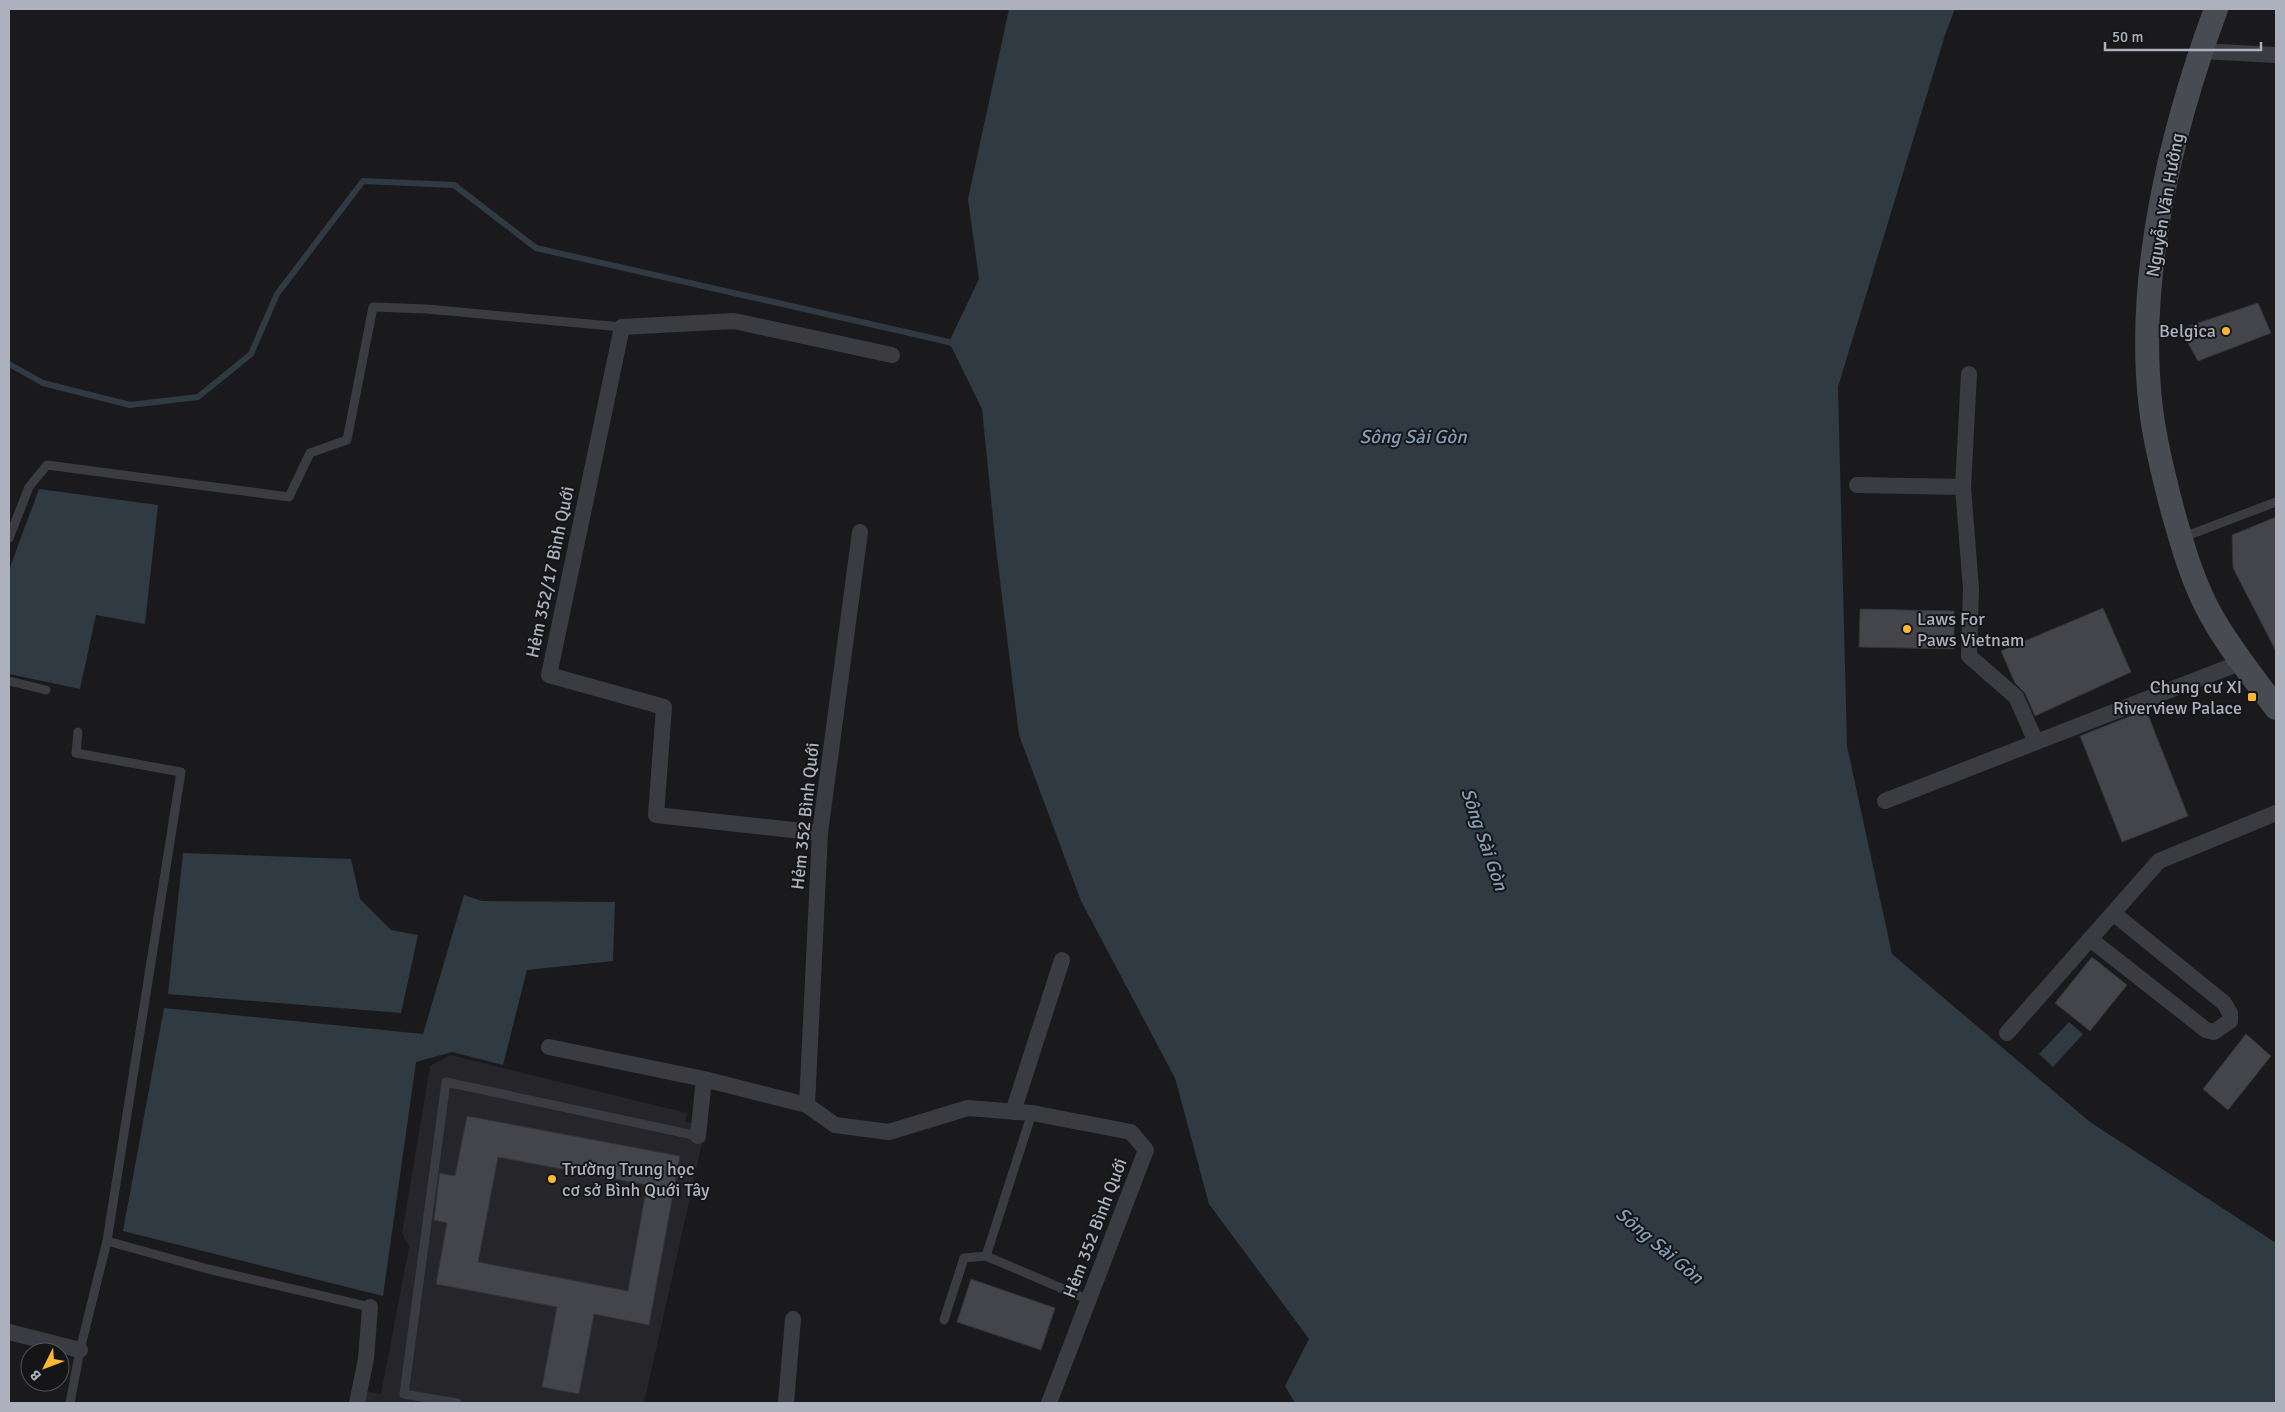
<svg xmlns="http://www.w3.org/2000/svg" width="2285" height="1412" viewBox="0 0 2285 1412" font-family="Signika,sans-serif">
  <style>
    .built { fill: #26262a }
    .water { fill: #2f3a42 }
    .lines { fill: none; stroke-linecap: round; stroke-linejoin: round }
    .stream { stroke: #2f3a42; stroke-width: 6 }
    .building { fill: #44454a; stroke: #343439; fill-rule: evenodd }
    .lane { stroke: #3b3c42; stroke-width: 9 }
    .street { stroke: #3b3c42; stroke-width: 16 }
    .secondary { stroke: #494b52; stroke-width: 24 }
    .poi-dot { fill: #fab735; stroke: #151518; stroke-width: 2 }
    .labels { text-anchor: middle; stroke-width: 4; stroke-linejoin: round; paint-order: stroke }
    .street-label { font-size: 18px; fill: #acb1bd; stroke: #151518 }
    .poi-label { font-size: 18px; fill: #acb1bd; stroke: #151518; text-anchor: end }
    .water-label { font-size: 19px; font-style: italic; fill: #829fb8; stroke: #151518 }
  </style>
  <rect width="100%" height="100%" fill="#1a1a1d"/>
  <path class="built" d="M450 1055 687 1113 685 1122 706 1126 644 1403H359L361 1390 381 1394 409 1247 402 1233 430 1066Z"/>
  <path class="water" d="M1009 9H1955L1945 35 1838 387 1847 746 1892 954 2090 1122 2276 1243V1403H1295L1285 1386 1309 1339 1209 1204 1175 1078 1081 901 1019 735 996 548 982 409 949 342 979 279 968 199Z
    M39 489 158 505 145 624 96 615 80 689 9 674V570Z
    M183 853 351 859 360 899 391 930 418 935 401 1013 168 994Z
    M464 895 482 901 615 902 613 961 527 970 503 1065 452 1052 416 1062 383 1296 123 1231 164 1008 423 1034Z
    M2069 1022 2083 1034 2053 1067 2039 1054Z"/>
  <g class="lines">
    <path class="stream" d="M9 364 43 383 130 405 198 397 251 354 277 294 363 181 454 185 536 248 949 342 956 346"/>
  </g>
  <path class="building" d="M2258 303 2271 333 2198 361 2180 329Z
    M2276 517V651L2233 568 2232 535Z
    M2103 608 2131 672 2035 716 2025 693 2015 683 2001 651Z
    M1860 609 1954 611V649L1859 647Z
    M2146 710 2188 816 2122 842 2080 736Z
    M2092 957 2127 985 2090 1031 2055 1003Z
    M2246 1034 2271 1056 2228 1110 2203 1089Z
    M467 1116 680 1156 649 1325 594 1314 579 1394 542 1387 557 1307 436 1284 447 1223 434 1220 439 1178 440 1173 455 1176ZM498 1157 647 1185 628 1291 478 1262Z
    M971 1279 1055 1308 1041 1350 957 1322Z"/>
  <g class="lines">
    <path class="lane" d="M9 538 29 487 47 465 289 497 310 453 347 440 373 307 427 309 622 327
      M2181 538 2276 502
      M9 681 46 690
      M78 732 76 753 181 772 107 1241 208 1269 370 1307
      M1032 1113 986 1256 1089 1300
      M944 1320 964 1258 986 1256
      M70 1403 80 1350 107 1241
      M457 1403 404 1394 446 1082 698 1136"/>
    <path class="street" d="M2201 51 2276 55
      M1969 374 1963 487 1971 589 1969 656 2016 697 2036 742
      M1857 485 1963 487
      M860 532 820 833 807 1105 835 1125 889 1132 968 1108 1032 1113 1131 1132 1146 1150 1049 1403
      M1885 801 2242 662
      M820 833 656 815 664 707 549 675 622 327 734 321 892 355
      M2090 939 2206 1030 2214 1032 2230 1021V1013L2224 1003 2113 913
      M2007 1033 2159 861 2276 813
      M549 1047 704 1079 807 1105
      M1013 1112 1062 960
      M698 1136 704 1079
      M9 1332 80 1350
      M357 1403 366 1359 370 1307
      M786 1403 793 1319"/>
    <path class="secondary" d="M2216 9C2171 131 2135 278 2151 409 2155 443 2164 478 2173 512 2183 547 2193 583 2211 615 2229 648 2254 678 2276 708"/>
  </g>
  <g class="poi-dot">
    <circle cx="2226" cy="331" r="5"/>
    <circle cx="1907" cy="629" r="5"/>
    <rect x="2247" y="692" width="10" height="10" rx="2.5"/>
    <circle cx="552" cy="1179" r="5"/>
  </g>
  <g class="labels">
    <g class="street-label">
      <text transform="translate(2165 205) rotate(-80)" y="6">Nguyễn Văn Hưởng</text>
      <text transform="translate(550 572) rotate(-78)" y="6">Hẻm 352/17 Bình Quới</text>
      <text transform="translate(805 816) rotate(-84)" y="6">Hẻm 352 Bình Quới</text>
      <text transform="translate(1095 1228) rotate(-69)" y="6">Hẻm 352 Bình Quới</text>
    </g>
    <g class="poi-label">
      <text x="2216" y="337">Belgica</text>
      <text x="1917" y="625" text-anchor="start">Laws For<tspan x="1917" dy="21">Paws Vietnam</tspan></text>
      <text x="2242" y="693">Chung cư XI<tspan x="2242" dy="21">Riverview Palace</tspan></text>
      <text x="562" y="1175" text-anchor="start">Trường Trung học<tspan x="562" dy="21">cơ sở Bình Quới Tây</tspan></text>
    </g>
    <g class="water-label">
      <text x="1413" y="443">Sông Sài Gòn</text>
      <text transform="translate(1485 839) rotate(71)" y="7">Sông Sài Gòn</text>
      <text transform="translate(1660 1245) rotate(40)" y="7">Sông Sài Gòn</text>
    </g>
  </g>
  <rect width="2285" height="1412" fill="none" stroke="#acb1bd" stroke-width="20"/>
  <g transform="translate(45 1367) rotate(228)"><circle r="24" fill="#151518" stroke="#51535a"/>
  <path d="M0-4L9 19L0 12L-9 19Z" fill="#fab735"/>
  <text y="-8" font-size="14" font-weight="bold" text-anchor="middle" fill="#acb1bd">B</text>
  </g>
  <path d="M2105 42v8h156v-8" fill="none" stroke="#acb1bd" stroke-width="2.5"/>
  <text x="2112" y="42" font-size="15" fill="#acb1bd" stroke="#151518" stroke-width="4" paint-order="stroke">50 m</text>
</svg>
